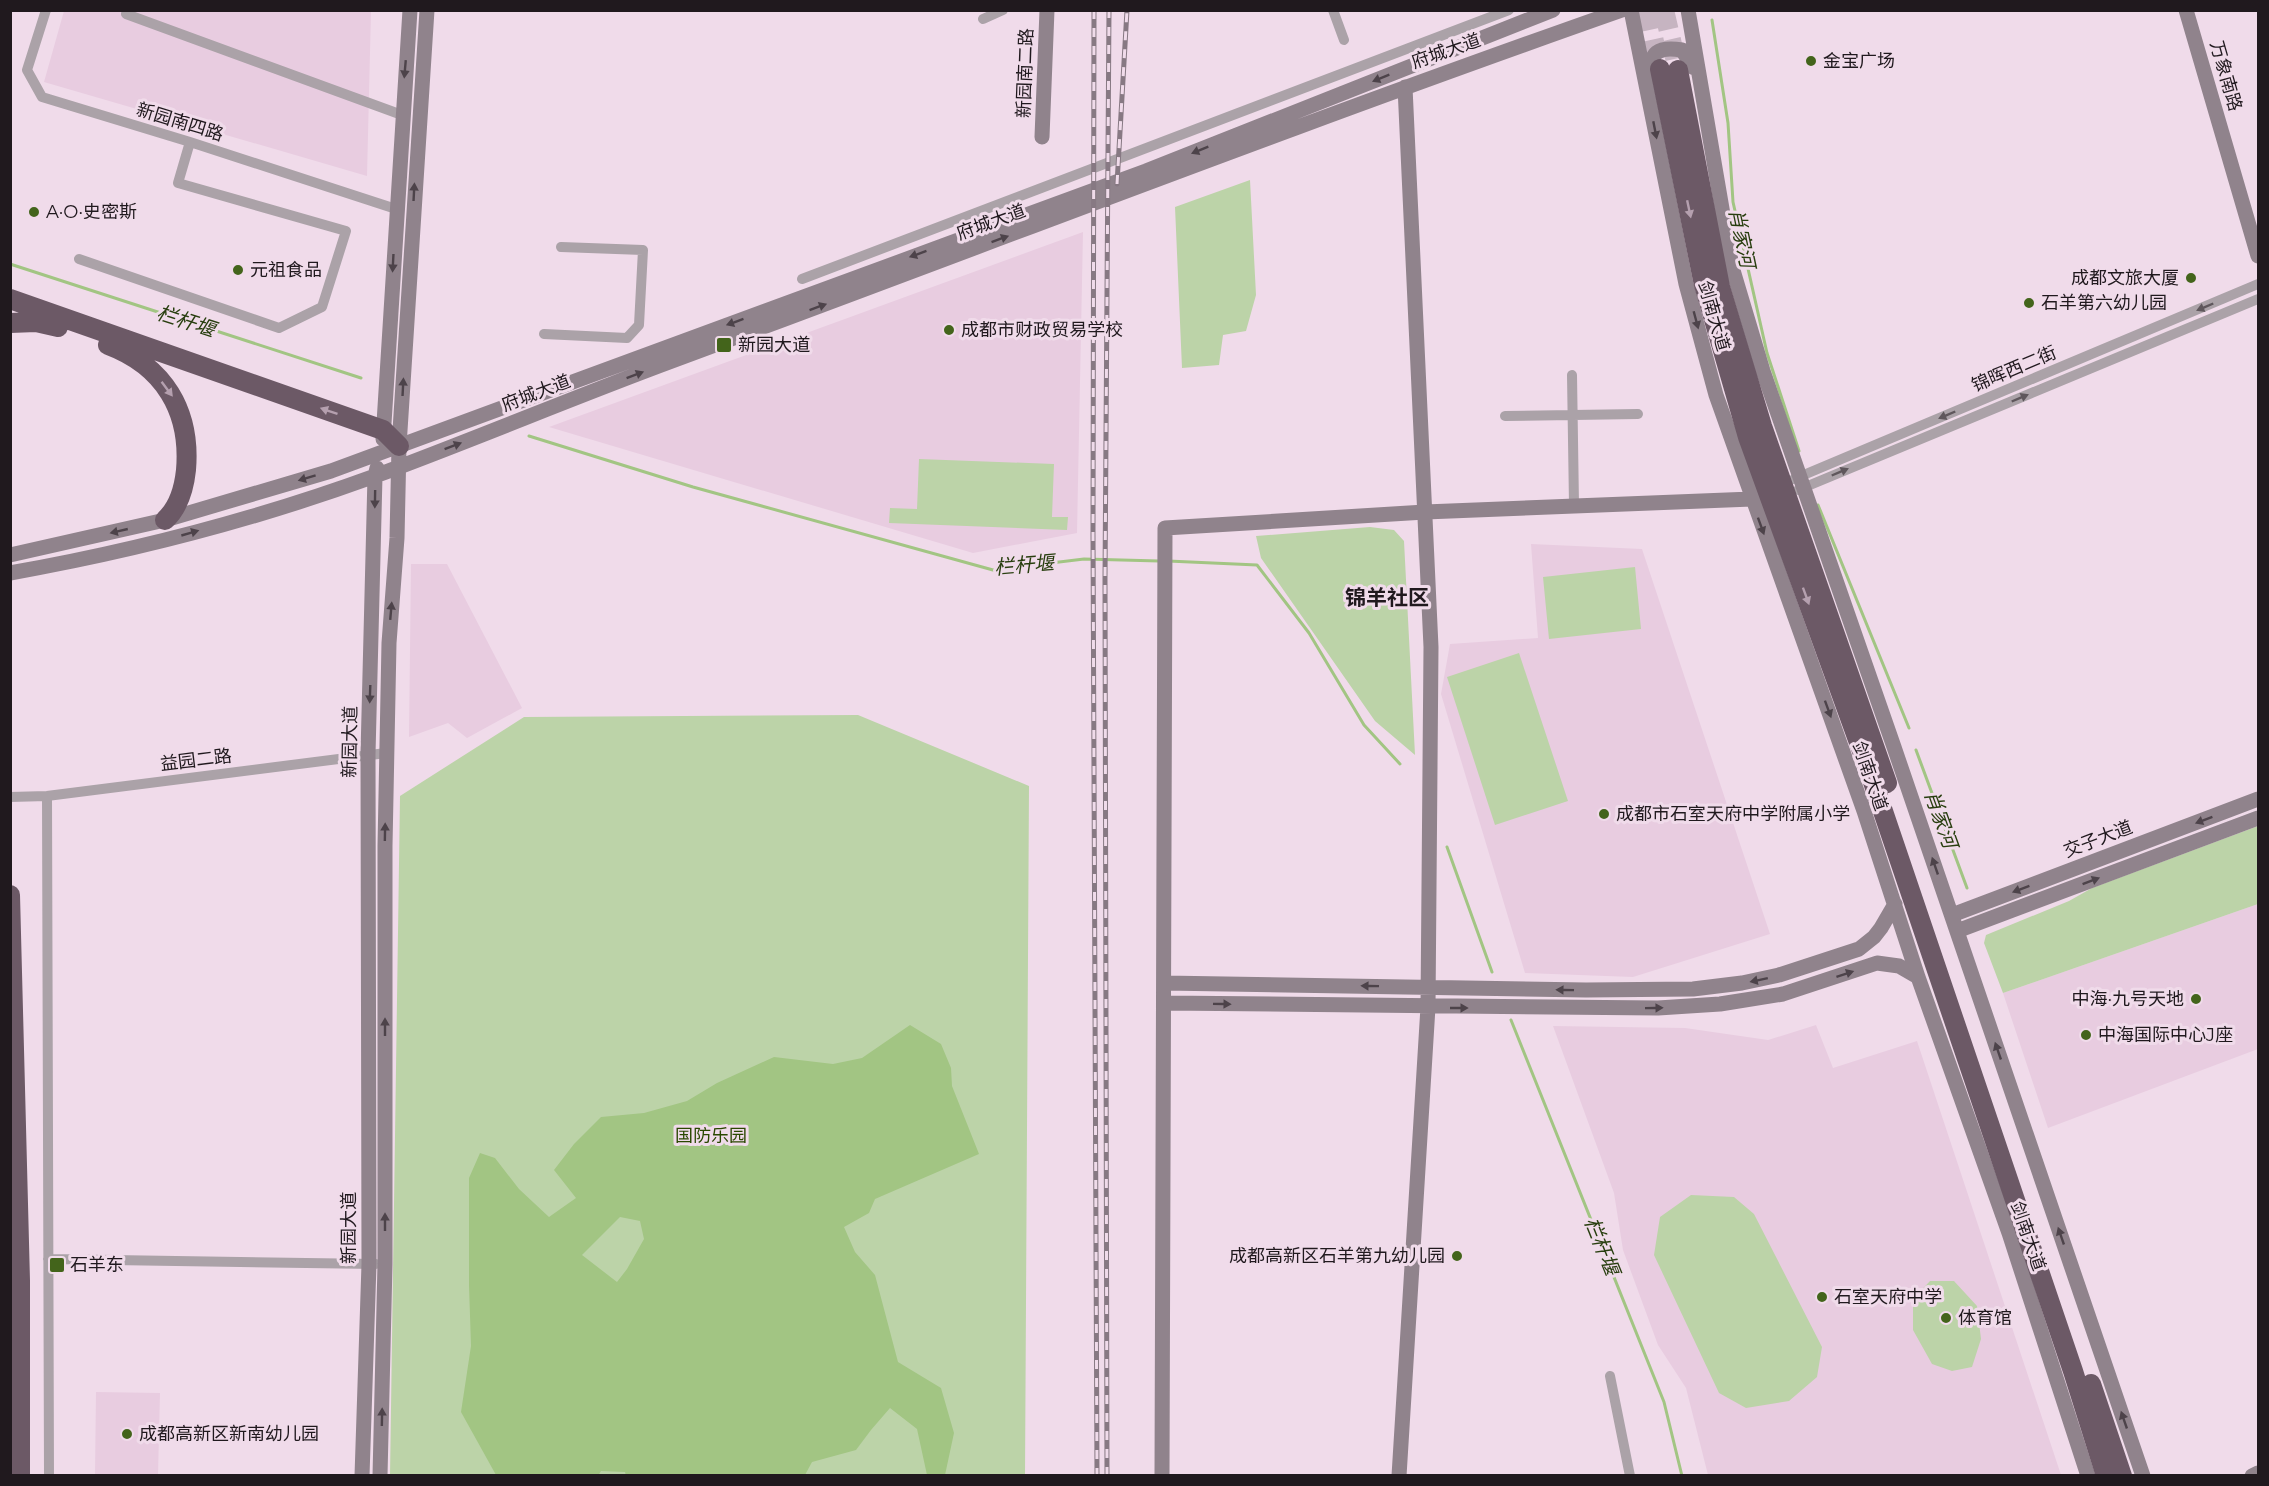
<svg xmlns="http://www.w3.org/2000/svg" width="2269" height="1486" viewBox="0 0 2269 1486" font-family="Montserrat,'Noto Sans SC',sans-serif">
  <style>
    .built { fill: #e8cce0 }
    .green { fill: #bcd3a8 }
    .water { fill: #a2c583; fill-rule: evenodd }
    .lines { fill: none; stroke-linecap: round; stroke-linejoin: round }
    .stream { stroke: #a2c583; stroke-width: 3 }
    .highway-tunnel { stroke: #c6b4c1; stroke-width: 20; stroke-dasharray: 20 10; stroke-linecap: butt }
    .street { stroke: #aba2a8; stroke-width: 10 }
    .secondary { stroke: #90838c; stroke-width: 15 }
    .highway { stroke: #6c5966; stroke-width: 20 }
    .rail-casing { stroke: #877983; stroke-width: 5 }
    .rail { stroke: #f0dbea; stroke-width: 3; stroke-dasharray: 9; stroke-linecap: butt }
    .oneway { fill: #4d434a }
    .oneway2 { fill: #b5a0af }
    .oneway3 { fill: #5f575c }
    .poi-dot { fill: #43641b; stroke: #f0dbea; stroke-width: 2 }
    .labels { text-anchor: middle; stroke-width: 6; stroke-linejoin: round; paint-order: stroke }
    .street-label { font-size: 18px; fill: #20191e; stroke: #f0dbea }
    .poi-label { font-size: 18px; fill: #20191e; stroke: #f0dbea; text-anchor: start }
    .park-label { font-size: 18px; fill: #2a4800; stroke: #f0dbea }
    .water-label { font-size: 20px; font-style: italic; fill: #283e0f; stroke: #f0dbea }
    .quarter-label { font-size: 21px; font-weight: bold; fill: #20191e; stroke: #f0dbea }
  </style>
  <rect width="100%" height="100%" fill="#f0dbea"/>
  <path class="built" d="M64 11H371L367 176 44 82Z
    M1083 232 1077 533 973 553 549 427Z
    M1531 544 1642 549 1770 934 1633 977 1525 973 1441 694 1450 644 1538 638Z
    M411 564H447L522 708 467 738 448 723 409 737Z
    M2258 904V1049L2048 1128 2003 993Z
    M1816 1025 1833 1068 1917 1041 2061 1475H1708L1686 1388 1658 1345 1623 1250 1614 1193 1553 1026 1685 1028 1768 1040Z
    M96 1392 160 1393 158 1475 95 1474Z"/>
  <path class="green" d="M1250 180 1256 295 1246 331 1223 335 1219 365 1182 368 1175 207Z
    M919 459 1054 464 1052 517H1068L1067 530 889 523 890 508 917 509Z
    M1370 527 1394 530 1404 541 1415 755 1375 721 1261 558 1256 536Z
    M1635 567 1641 629 1549 639 1543 577Z
    M1519 653 1568 801 1495 825 1447 677Z
    M858 715 1029 786 1025 1475 390 1476 400 796 524 717Z
    M2258 826V904L2003 993 1984 943 1986 935 2069 901 2092 888Z
    M1691 1195 1734 1197 1754 1214 1822 1347 1817 1377 1789 1401 1746 1408 1719 1393 1654 1255 1660 1217Z
    M1930 1281H1954L1977 1306 1981 1339 1972 1367 1952 1371 1932 1364 1913 1330V1299Z"/>
  <path class="water" d="M910 1025 941 1044 951 1068 952 1086 979 1154 875 1199 869 1213 844 1227 855 1252 875 1275 898 1362 941 1388 954 1433 945 1475H927L917 1429 890 1408 871 1430 856 1450 812 1462 805 1475 626 1476 625 1472 601 1471 598 1476 496 1475 461 1412 471 1346 469 1285V1178L480 1153 495 1158 519 1189 549 1217 576 1198 554 1170 574 1144 601 1117 644 1113 687 1101 717 1083 774 1057 833 1064 862 1058ZM620 1217 640 1221 644 1239 627 1269 617 1282 582 1255Z"/>
  <g class="lines">
    <path class="stream" d="M1712 20 1728 123 1733 202 1767 353 1799 451
      M10 264 361 378
      M529 436 693 487 993 570 1084 559 1159 561
      M1818 505 1909 728
      M1168 561 1257 565 1309 633 1364 725 1400 764
      M1916 750 1967 888
      M1447 847 1492 972
      M1511 1020 1664 1402 1682 1476"/>
    <path class="highway-tunnel" d="M1647 10 1660 69
      M1664 10 1678 70"/>
    <path class="street" d="M46 10 27 70 42 97 190 142 396 209
      M1333 10 1344 40
      M126 14 402 115
      M983 19 1003 10
      M79 259 279 328 322 307 346 231 178 183 190 142
      M802 279 1509 10
      M544 334 627 338 639 325 643 250 561 247
      M1572 375 1574 505
      M1505 416 1638 414
      M1794 479 2258 284
      M1798 490 2258 299
      M47 796 49 1476
      M10 797 47 796 386 753
      M48 1259 376 1264
      M1610 1376 1630 1476"/>
    <path class="secondary" d="M1631 10 1686 284 1716 395 1864 811 1918 977 2009 1233 2088 1476
      M1688 10 1732 267 1763 371 1894 747 2143 1476
      M2186 10 2258 256
      M1648 77C1651 52 1657 46 1682 50L1694 68
      M1042 137 1047 10
      M383 439 410 10
      M10 555 165 520 331 471 1146 171 1553 10
      M10 573C134 551 257 519 375 476 475 439 572 398 672 361 988 244 1303 122 1622 10
      M1952 915 2258 799
      M1957 931 2258 818
      M1164 983 1586 990 1693 989 1742 983 1779 975 1859 949 1874 937 1881 928 1895 904
      M1164 1003 1658 1008 1720 1004 1783 994 1877 963 1899 966 1918 977
      M362 1476 369 1264 368 754 375 476 377 468
      M380 1476 385 1264V846L389 643 397 538 399 446 427 10
      M1162 1476 1165 528 1425 512 1752 499
      M1399 1476 1428 1007 1431 647 1405 87
      M2252 1476 2258 1473"/>
    <path class="highway" d="M1660 69 1704 285 1748 437 1869 770 2073 1371 2106 1476
      M1678 70 1720 287 1762 426 1887 783
      M10 299 383 430 399 446
      M10 323 36 322 58 327
      M108 345C164 366 191 411 186 470 184 489 179 507 165 520
      M10 895 20 1281V1476
      M2091 1384 2122 1476"/>
    <g class="rail-casing">
      <path id="rail" d="M1094 10 1093 535 1097 1476
        M1117 184 1127 10
        M1107 1476 1105 579 1109 10"/>
    </g>
    <use href="#rail" class="rail"/>
  </g>
  <defs><path id="oneway-solid" d="M-6-.8H1V-3.2L6.5 0L1 3.2V.8H-6Z" transform="scale(1.5)"/></defs>
  <g class="oneway">
    <use href="#oneway-solid" transform="translate(405 69) rotate(95)"/>
    <use href="#oneway-solid" transform="translate(1381 78) rotate(158)"/>
    <use href="#oneway-solid" transform="translate(1655 130) rotate(79)"/>
    <use href="#oneway-solid" transform="translate(1200 150) rotate(158)"/>
    <use href="#oneway-solid" transform="translate(414 192) rotate(-87)"/>
    <use href="#oneway-solid" transform="translate(1000 239) rotate(-20)"/>
    <use href="#oneway-solid" transform="translate(918 254) rotate(160)"/>
    <use href="#oneway-solid" transform="translate(393 263) rotate(93)"/>
    <use href="#oneway-solid" transform="translate(818 307) rotate(-20)"/>
    <use href="#oneway-solid" transform="translate(1696 320) rotate(75)"/>
    <use href="#oneway-solid" transform="translate(735 322) rotate(160)"/>
    <use href="#oneway-solid" transform="translate(635 375) rotate(-21)"/>
    <use href="#oneway-solid" transform="translate(403 387) rotate(-87)"/>
    <use href="#oneway-solid" transform="translate(453 446) rotate(-21)"/>
    <use href="#oneway-solid" transform="translate(307 478) rotate(163)"/>
    <use href="#oneway-solid" transform="translate(375 499) rotate(91)"/>
    <use href="#oneway-solid" transform="translate(1761 526) rotate(70)"/>
    <use href="#oneway-solid" transform="translate(119 531) rotate(167)"/>
    <use href="#oneway-solid" transform="translate(190 533) rotate(-16)"/>
    <use href="#oneway-solid" transform="translate(391 611) rotate(-85)"/>
    <use href="#oneway-solid" transform="translate(370 694) rotate(92)"/>
    <use href="#oneway-solid" transform="translate(1828 709) rotate(70)"/>
    <use href="#oneway-solid" transform="translate(2204 820) rotate(159)"/>
    <use href="#oneway-solid" transform="translate(385 832) rotate(-89)"/>
    <use href="#oneway-solid" transform="translate(1935 866) rotate(-109)"/>
    <use href="#oneway-solid" transform="translate(2091 881) rotate(-21)"/>
    <use href="#oneway-solid" transform="translate(2021 889) rotate(159)"/>
    <use href="#oneway-solid" transform="translate(1845 974) rotate(-18)"/>
    <use href="#oneway-solid" transform="translate(1759 980) rotate(168)"/>
    <use href="#oneway-solid" transform="translate(1370 986) rotate(-179)"/>
    <use href="#oneway-solid" transform="translate(1565 990) rotate(-179)"/>
    <use href="#oneway-solid" transform="translate(1222 1004) rotate(1)"/>
    <use href="#oneway-solid" transform="translate(1459 1008)"/>
    <use href="#oneway-solid" transform="translate(1654 1008) rotate(-1)"/>
    <use href="#oneway-solid" transform="translate(385 1027) rotate(-90)"/>
    <use href="#oneway-solid" transform="translate(1998 1051) rotate(-109)"/>
    <use href="#oneway-solid" transform="translate(385 1222) rotate(-90)"/>
    <use href="#oneway-solid" transform="translate(2061 1236) rotate(-109)"/>
    <use href="#oneway-solid" transform="translate(382 1417) rotate(-89)"/>
    <use href="#oneway-solid" transform="translate(2124 1420) rotate(-109)"/>
  </g>
  <g class="oneway2">
    <use href="#oneway-solid" transform="translate(1689 209) rotate(78)"/>
    <use href="#oneway-solid" transform="translate(167 389) rotate(53)"/>
    <use href="#oneway-solid" transform="translate(329 411) rotate(-161)"/>
    <use href="#oneway-solid" transform="translate(1806 596) rotate(70)"/>
  </g>
  <g class="oneway3">
    <use href="#oneway-solid" transform="translate(2205 307) rotate(157)"/>
    <use href="#oneway-solid" transform="translate(2020 398) rotate(-23)"/>
    <use href="#oneway-solid" transform="translate(1947 415) rotate(157)"/>
    <use href="#oneway-solid" transform="translate(1840 472) rotate(-23)"/>
  </g>
  <g class="poi-dot">
    <circle cx="1811" cy="61" r="6"/>
    <circle cx="34" cy="212" r="6"/>
    <circle cx="238" cy="270" r="6"/>
    <circle cx="2191" cy="278" r="6"/>
    <circle cx="2029" cy="303" r="6"/>
    <circle cx="949" cy="330" r="6"/>
    <rect x="716" y="337" width="16" height="16" rx="3"/>
    <circle cx="1604" cy="814" r="6"/>
    <circle cx="2196" cy="999" r="6"/>
    <circle cx="2086" cy="1035" r="6"/>
    <circle cx="1457" cy="1256" r="6"/>
    <rect x="49" y="1257" width="16" height="16" rx="3"/>
    <circle cx="1822" cy="1297" r="6"/>
    <circle cx="1946" cy="1318" r="6"/>
    <circle cx="127" cy="1434" r="6"/>
  </g>
  <g class="labels">
    <g class="street-label">
      <text transform="translate(1446 51) rotate(-19)" y="6">府城大道</text>
      <text transform="translate(1025 73) rotate(-88)" y="6">新园南二路</text>
      <text transform="translate(2226 76) rotate(74)" y="6">万象南路</text>
      <text transform="translate(180 122) rotate(17)" y="6">新园南四路</text>
      <text transform="translate(991 222) rotate(-20)" y="6">府城大道</text>
      <text transform="translate(1714 316) rotate(74)" y="6">剑南大道</text>
      <text transform="translate(2014 369) rotate(-23)" y="6">锦晖西二街</text>
      <text transform="translate(536 393) rotate(-21)" y="6">府城大道</text>
      <text transform="translate(350 742) rotate(-89)" y="6">新园大道</text>
      <text transform="translate(196 760) rotate(-7)" y="6">益园二路</text>
      <text transform="translate(1870 776) rotate(71)" y="6">剑南大道</text>
      <text transform="translate(2098 839) rotate(-21)" y="6">交子大道</text>
      <text transform="translate(349 1228) rotate(-90)" y="6">新园大道</text>
      <text transform="translate(2028 1236) rotate(71)" y="6">剑南大道</text>
    </g>
    <g class="poi-label">
      <text x="1823" y="67">金宝广场</text>
      <text x="46" y="218">A·O·史密斯</text>
      <text x="250" y="276">元祖食品</text>
      <text x="2179" y="284" text-anchor="end">成都文旅大厦</text>
      <text x="2041" y="309">石羊第六幼儿园</text>
      <text x="961" y="336">成都市财政贸易学校</text>
      <text x="738" y="351">新园大道</text>
      <text x="1616" y="820">成都市石室天府中学附属小学</text>
      <text x="2184" y="1005" text-anchor="end">中海·九号天地</text>
      <text x="2098" y="1041">中海国际中心J座</text>
      <text x="1445" y="1262" text-anchor="end">成都高新区石羊第九幼儿园</text>
      <text x="70" y="1271">石羊东</text>
      <text x="1834" y="1303">石室天府中学</text>
      <text x="1958" y="1324">体育馆</text>
      <text x="139" y="1440">成都高新区新南幼儿园</text>
    </g>
    <g class="park-label">
      <text x="711" y="1142">国防乐园</text>
    </g>
    <g class="water-label">
      <text transform="translate(1742 238) rotate(78)" y="7">肖家河</text>
      <text transform="translate(186 321) rotate(18)" y="7">栏杆堰</text>
      <text transform="translate(1024 565) rotate(-5)" y="7">栏杆堰</text>
      <text transform="translate(1941 819) rotate(70)" y="7">肖家河</text>
      <text transform="translate(1602 1246) rotate(68)" y="7">栏杆堰</text>
    </g>
    <g class="quarter-label">
      <text x="1387" y="605">锦羊社区</text>
    </g>
  </g>
  <rect width="2269" height="1486" fill="none" stroke="#20191e" stroke-width="24"/>
</svg>
